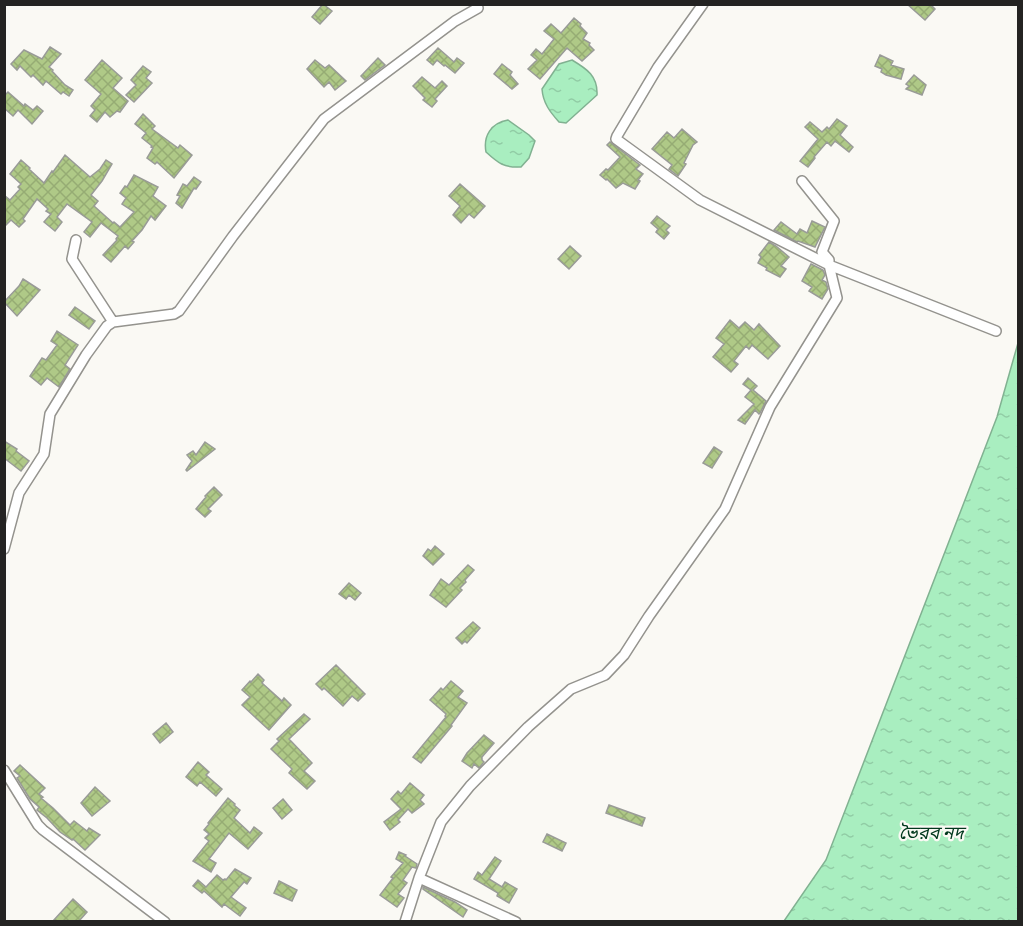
<svg xmlns="http://www.w3.org/2000/svg" width="1023" height="926" viewBox="0 0 1023 926" font-family="'Crimson Pro','Noto Sans Bengali',serif">
  <style>
    .water { fill: url(#water-ripples); stroke: #81b191; stroke-width: 1.5 }
    .building { fill: url(#building-cross-hatch); stroke: #999b97; stroke-width: 1.5 }
    .lines { fill: none; stroke-linecap: round; stroke-linejoin: round }
    .minor-casing { stroke: #94938e; stroke-width: 12 }
    .minor { stroke: #fff; stroke-width: 9 }
    .labels { text-anchor: middle; stroke-width: 4.5; stroke-linejoin: round; paint-order: stroke }
    .water-label { font-size: 18px; font-style: italic; fill: #01381d; stroke: #faf9f4 }
  </style>
  <defs>
    <pattern id="water-ripples" width="26" height="14" patternUnits="userSpaceOnUse" patternTransform="scale(1.5)"><rect width="26" height="14" fill="#a9eec0"/><path d="M2 4q2-2 4 0t4 0M15 11q2-2 4 0t4 0" fill="none" stroke="#91cca5"/></pattern>
    <pattern id="building-cross-hatch" width="8" height="8" patternUnits="userSpaceOnUse" patternTransform="scale(1.5)"><rect width="8" height="8" fill="#afc987"/><path d="M0 0l8 8M0 8l8-8" fill="none" stroke="#96ac74"/></pattern>
  </defs>
  <rect width="100%" height="100%" fill="#faf9f4"/>
  <path class="water" d="M572 60C587 69 598 76 597 95L566 123 559 122C550 112 543 103 542 89L559 64Z
    M508 120 529 135 535 141 529 158 521 167C504 168 498 163 486 152 483 136 491 123 508 120Z
    M1018 343V921H784L826 860 997 417Z"/>
  <path class="building" d="M323 4 332 11 320 24 312 17Z
    M907 4H930L935 9 925 20Z
    M574 18 581 24 580 26 587 33 583 39 590 43 589 45 594 50 582 61 567 48 540 79 528 69 537 60 531 55 536 49 542 54 554 39 544 31 551 24 561 33Z
    M50 47 61 54 49 67 53 70 52 71 65 85 73 90 69 96 63 92 61 94 46 81 43 85 33 75 31 77 20 66 17 70 11 64 24 50 42 59Z
    M438 48 454 62 457 58 464 63 455 73 445 65 444 66 437 60 433 65 427 60Z
    M880 55 893 61 891 65 904 69 901 79 886 75 881 72 882 69 875 66Z
    M378 58 385 65 365 80 361 76Z
    M102 60 122 78 113 88 128 101 120 112 117 111 110 117 105 112 97 122 90 116 95 110 91 106 101 94 85 80Z
    M315 60 325 68 329 65 346 81 335 90 329 82 324 87 307 69Z
    M502 64 512 72 510 75 518 84 512 89 494 74Z
    M143 66 151 72 146 78 152 83 134 102 126 95 136 85 131 80Z
    M914 75 926 85 922 95 906 89 909 86 906 84Z
    M422 77 435 88 442 81 447 86 435 99 437 101 432 107 423 100 425 98 413 86Z
    M8 92 24 106 25 104 33 110 37 106 43 111 32 124 18 110 13 116 4 108V96Z
    M143 114 155 126 152 129 178 148 180 145 192 155 174 178 157 162 155 164 147 158 153 148 151 147 152 146 142 138 146 133 135 124Z
    M837 119 847 126 840 135 853 147 849 152 835 141 831 146 827 142 814 157 815 158 808 167 800 161 818 139 805 127 810 122 822 132 827 127 829 129Z
    M682 129 697 142 693 145 684 163 686 164 678 176 669 169 672 165 652 149 667 132 674 138Z
    M610 142 640 165 636 169 643 174 638 180 640 181 635 189 623 183 616 188 607 179 606 180 600 175 606 169 608 170 620 157 607 145Z
    M65 155 90 177 100 169 106 160 112 164 102 181 91 195 98 201 94 206 113 223 114 222 120 227 134 212 122 204 126 198 120 193 125 186 127 187 134 175 158 187 153 196 166 206 155 220 151 216 142 230 132 241 134 242 128 249 125 246 111 262 103 255 117 240 116 239 118 236 101 223 90 237 84 232 92 222 67 204 57 217 62 222 55 231 44 222 51 214 46 211 48 209 37 199 23 219 25 221 19 227 11 220 4 227V195L10 200 20 189 18 187 21 184 10 174 21 160 30 168 29 169 44 183 52 171 53 172Z
    M194 177 201 182 196 189 194 188 182 208 176 203 180 196 177 195 183 184 187 186Z
    M460 184 485 206 474 218 469 214 461 223 453 215 460 206 449 196Z
    M657 216 670 226 666 230 669 233 664 239 656 232 658 229 651 223Z
    M812 221 825 227 815 247 798 241 797 242 774 230 781 222 797 234 800 229 807 233Z
    M769 242 776 246 789 257 781 266 786 269 780 277 766 270 767 268 758 263 761 257 759 255Z
    M570 246 581 256 569 269 558 259Z
    M811 264 823 270 825 275 822 280 826 282 828 289 822 299 809 291 812 287 802 281Z
    M23 279 40 290 17 316 4 302 19 286Z
    M75 307 95 321 89 329 69 315Z
    M730 320 739 328 745 322 754 330 759 324 780 346 768 359 752 345 749 349 746 346 734 361 738 364 731 372 713 357 724 344 716 338Z
    M57 331 78 345 65 365 70 369 59 387 47 378 41 385 30 376 42 358 46 360 57 345 51 341Z
    M748 378 757 386 753 390 766 401 760 413 759 414 755 410 745 424 738 420 754 404 745 397 751 390 743 384Z
    M4 441 17 449 16 451 29 461 21 471 4 458Z
    M205 442 215 449 187 471 186 470 192 461 187 455 193 451 196 455Z
    M714 447 722 452 712 468 703 463Z
    M214 487 222 495 208 509 211 511 205 517 196 509 206 497 205 496Z
    M435 546 444 554 433 565 423 556 428 549 431 551Z
    M468 565 474 570 465 580 466 582 460 588 462 590 446 607 430 595 441 579 449 585Z
    M349 583 361 593 355 600 349 595 346 599 339 594Z
    M473 622 480 628 467 643 465 641 462 644 456 638Z
    M336 665 365 694 358 701 352 696 343 706 324 688 322 690 316 684Z
    M258 674 264 680 262 683 282 701 284 698 291 705 269 730 242 705 250 697 242 690 250 681 251 682Z
    M451 681 463 691 458 697 467 703 451 725 452 726 421 763 413 757 446 717 445 716 446 714 430 700 441 688 443 690Z
    M304 714 310 719 289 739 312 763 304 771 315 781 307 789 289 773 292 769 271 749 279 741 277 739Z
    M166 723 173 732 160 743 153 734Z
    M484 735 494 743 482 757V760L484 762 479 768 474 764 472 768 462 761 467 753Z
    M198 762 209 772 206 775 222 789 216 796 200 782 197 786 186 777Z
    M20 765 45 788 39 794 43 797 41 798 53 808 70 825 74 821 87 831 89 828 100 835 85 850 73 839 72 840 60 832 47 818 37 810 39 807 30 799 17 778 20 776 14 771Z
    M410 783 424 795 420 800 424 804 412 813 408 809 398 820 400 822 390 830 384 822 401 809 391 799 398 791 401 794Z
    M95 787 110 801 92 816 81 803Z
    M228 798 235 804 234 805 240 810 234 818 250 833 254 827 262 833 248 849 229 833 209 859 216 863 211 872 193 861 209 841 205 838 209 834 204 830 209 824 208 823Z
    M283 799 292 810 282 819 273 808Z
    M609 805 645 818 642 826 606 813Z
    M547 834 566 843 562 851 543 842Z
    M399 852 406 855 405 856 417 864 416 868 412 867 403 880 407 883 398 894 404 898 397 907 380 895 393 878 391 877 403 863 396 859Z
    M495 857 501 861 489 879 502 887 505 882 517 889 509 903 497 896 498 893 474 879 478 872 482 875Z
    M235 869 251 878 247 884 244 882 231 897 246 908 240 916 224 904 222 907 204 891 202 893 193 886 198 880 206 887 217 875 223 880 225 879 226 880Z
    M279 881 297 890 292 901 274 893Z
    M423 887 455 902 467 910 463 917 423 889Z
    M73 899 87 912 79 921H53Z"/>
  <g class="lines">
    <g class="minor-casing">
      <path id="minor" d="M703 4 658 67 617 136 616 139 700 200 829 265 996 331
        M76 240 72 259 113 322
        M4 549 19 493 44 454 50 414 86 355 107 326 113 322 174 314 179 311 233 236 324 119 455 21 478 8
        M4 770 38 825 43 830 165 922
        M419 878 516 922
        M405 922 419 878 441 822 470 786 528 727 571 689 605 675 624 655 649 616 720 516 725 509 770 407 837 298 829 265V260L822 252 834 221 802 181"/>
    </g>
    <use href="#minor" class="minor"/>
  </g>
  <g class="labels">
    <g class="water-label">
      <text x="931" y="839">ভৈরব নদ</text>
    </g>
  </g>
  <rect width="1023" height="926" fill="none" stroke="#242322" stroke-width="12"/>
</svg>
